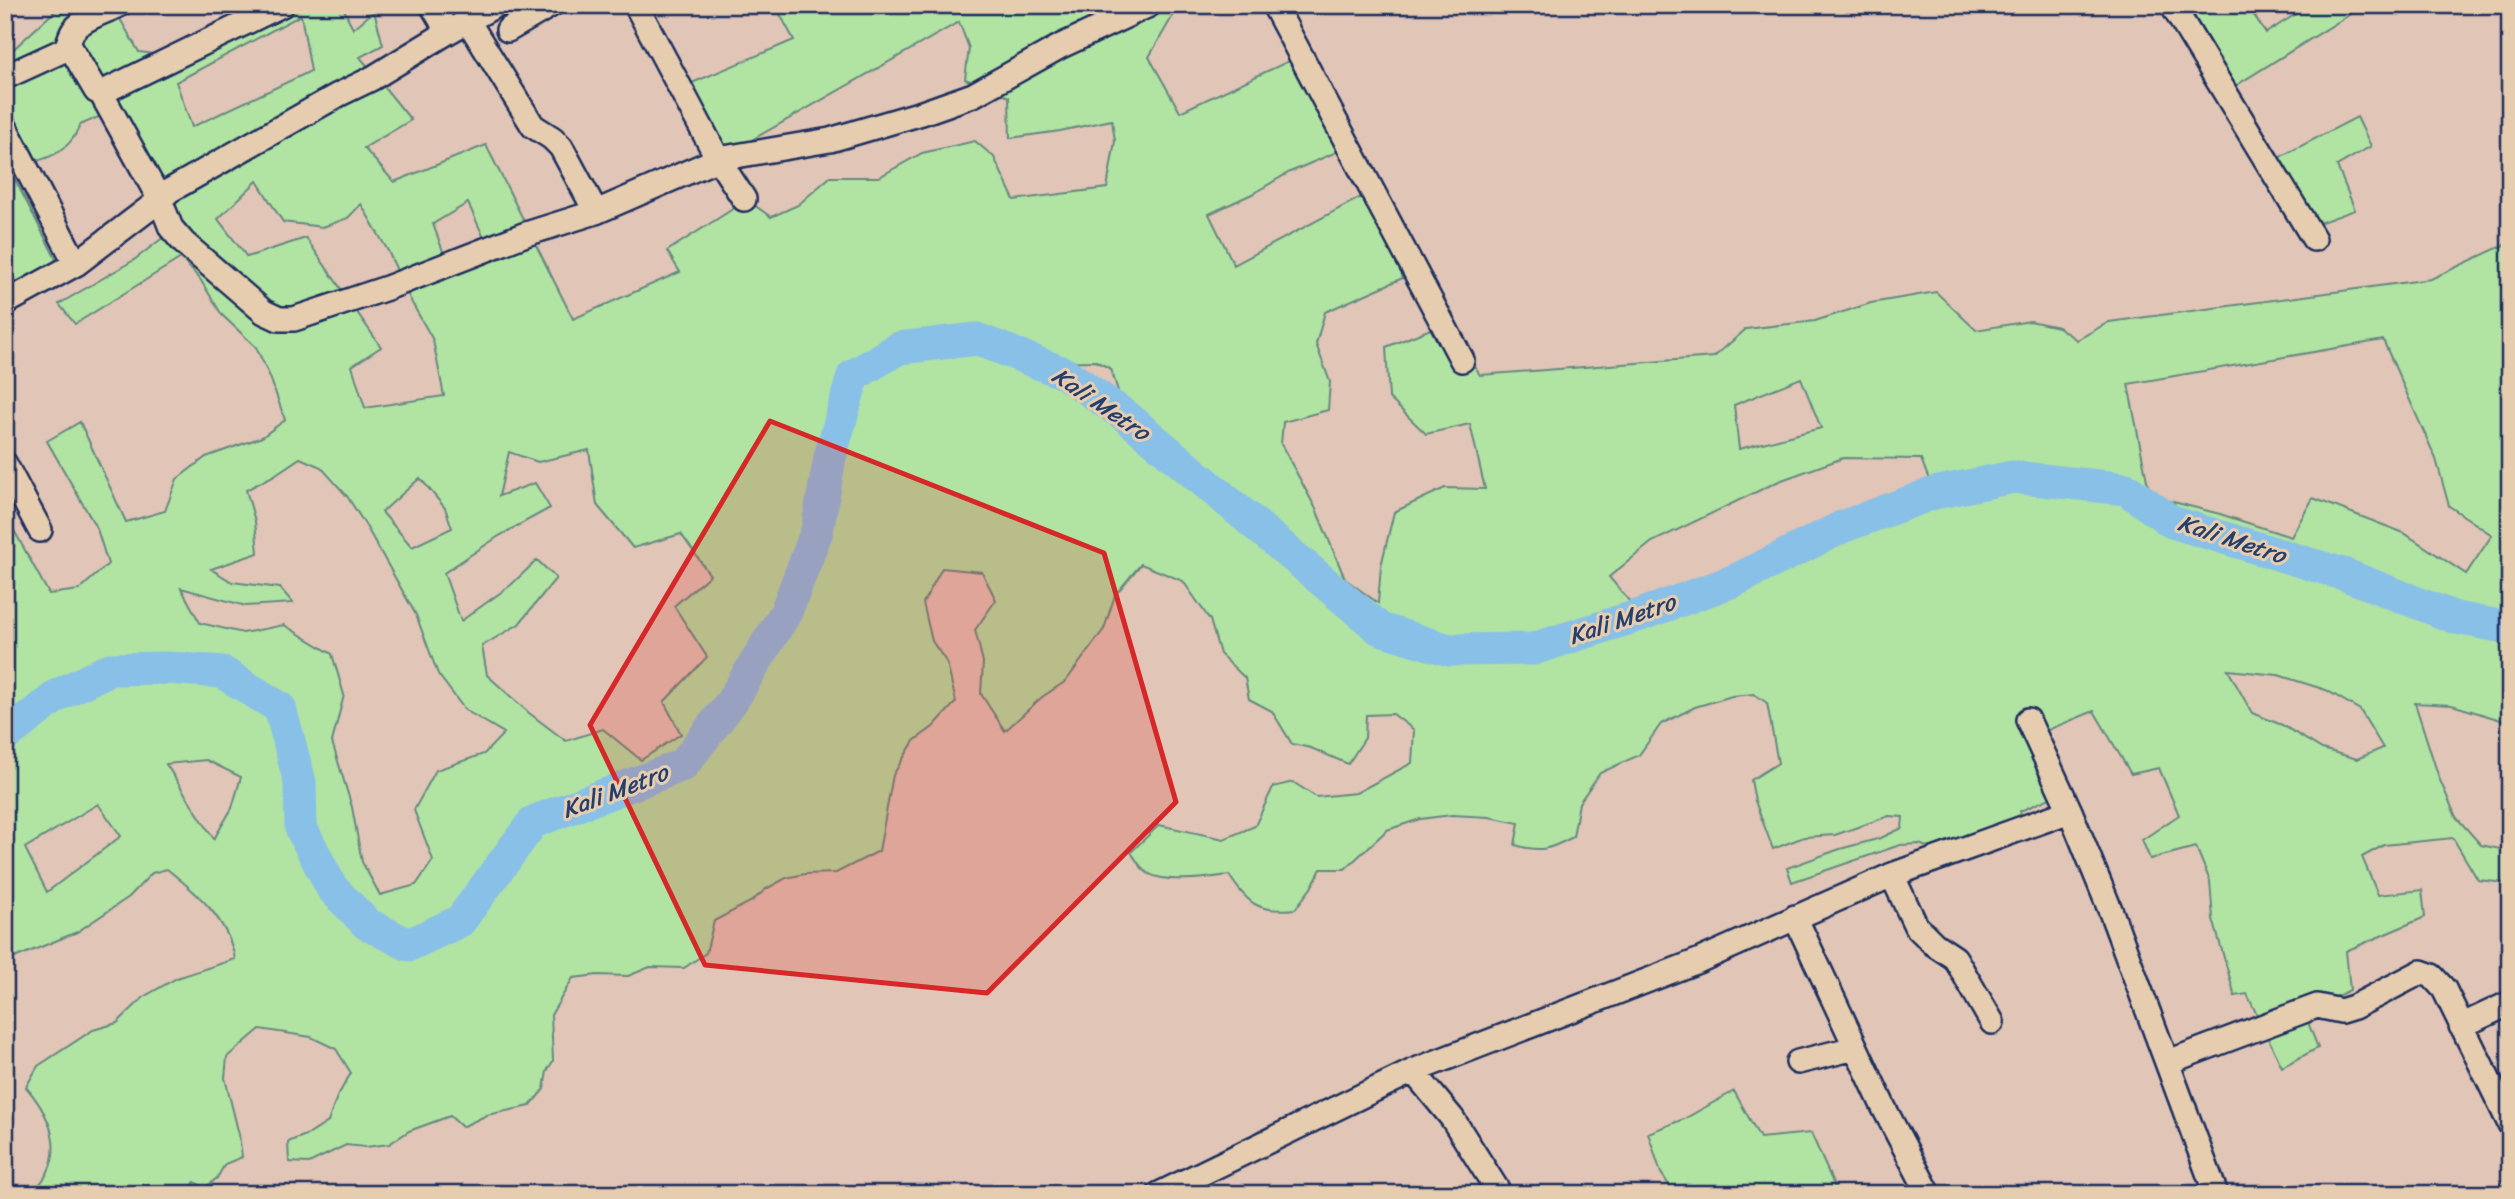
<svg xmlns="http://www.w3.org/2000/svg" width="2515" height="1199" viewBox="0 0 2515 1199" font-family="Sriracha,sans-serif">
  <style>
    .green { fill: #b1e3a3; stroke: #668980; stroke-width: 2; fill-rule: evenodd }
    .lines { fill: none; stroke-linecap: round; stroke-linejoin: round }
    .river { stroke: #89c0e7; stroke-width: 33 }
    .minor-casing { stroke: #1b2f5e; stroke-width: 28 }
    .path { stroke: #1b2f5e; stroke-width: 3.5; stroke-dasharray: 2 5; stroke-linecap: butt }
    .minor { stroke: #e7cdaf; stroke-width: 23 }
    .marked { fill: #d62828; fill-opacity: 0.2; stroke: #d62828; stroke-width: 5; stroke-linejoin: round }
    .labels { text-anchor: middle; stroke-width: 6; stroke-linejoin: round; paint-order: stroke }
    .water-label { font-size: 24px; font-style: italic; fill: #263e6c; stroke: #e7cdaf }
  </style>
  <rect width="100%" height="100%" fill="#e1c5b6"/>
  <filter id="ink" filterUnits="userSpaceOnUse"><feTurbulence type="fractalNoise" baseFrequency=".0143" numOctaves="2"/><feDisplacementMap in="SourceGraphic" scale="14" xChannelSelector="R" yChannelSelector="G"/><feConvolveMatrix kernelMatrix="1 2 1 2 8 2 1 2 1" color-interpolation-filters="sRGB"/></filter>
  <g filter="url(#ink)">
    <path class="green" d="M57 5H112L139 52 171 56 256 5H342L353 29 374 11 383 45 360 57 411 120 364 148 394 182 486 145 573 319 680 272 667 251 747 200 771 217 798 205 830 177H879L922 153 975 141 994 157 1014 200 1107 188 1115 141 1112 120 1060 131 1010 138 1009 97 965 79 969 48 959 22 718 159 687 85 794 40 775 5H1179L1149 57 1180 112 1304 54 1353 145 1290 172 1252 194 1209 214 1234 265 1372 191 1421 270 1325 312 1316 344 1330 382 1328 410 1283 422 1281 444 1316 509 1345 579 1378 603 1381 566 1394 512 1445 488 1485 489 1470 424 1426 434 1389 398 1386 347 1448 322 1480 375 1714 357 1746 329 1815 321 1871 303 1936 292 1976 330 2030 321 2058 327 2077 340 2109 322 2431 279 2510 242V720H2501L2452 705 2415 703 2439 778 2456 817 2481 845 2510 851V881L2506 883 2478 880 2453 838 2384 845 2362 857 2378 895 2422 890 2425 917 2346 951 2350 990 2304 1012 2318 1048 2282 1067 2247 994 2235 996 2213 919 2210 881 2196 847 2150 859 2142 840 2179 815 2159 768 2131 774 2094 711 2045 731 2069 790 2020 811 2025 826 1935 866 1930 848 1919 844 1900 845 1792 882 1787 868 1840 849 1881 838 1902 828 1903 817 1889 816 1835 835 1804 837 1773 849 1755 801 1751 780 1778 763 1767 703 1754 694 1732 696 1695 707 1661 724 1639 755 1600 773 1579 803 1573 837C1550 849 1541 853 1515 845L1519 823 1489 817 1452 815 1420 819 1387 830 1345 869H1321L1311 888 1295 909C1260 913 1248 905 1229 875 1209 878 1161 885 1145 871 1139 866 1135 858 1131 852L1159 825 1224 839 1255 826 1273 787 1293 782 1316 797 1356 793 1412 763 1414 730 1393 714 1366 715 1365 738 1348 764 1311 748 1292 744 1272 711 1249 699 1245 678 1220 654 1210 620 1183 581 1141 564 1115 595 1104 629 1066 681 1042 697 1005 731 981 694 983 662 975 630 996 600 982 572 942 568 923 603 932 641 947 663 956 702 933 727 914 741 893 775 879 851 836 873 805 874 786 878 766 889 752 901 714 921 706 953 684 968 650 967 628 976 598 975 573 978 551 1015 553 1061 547 1071 544 1089 530 1106 487 1115 462 1127 450 1116 409 1131 389 1144 366 1147 346 1145 309 1163 289 1162 288 1142 311 1133 328 1122 337 1097 351 1073 336 1049 311 1037 260 1029 227 1057 225 1078 239 1135 242 1157 225 1164 217 1178 205 1188 195 1182 185 1194H30C68 1161 55 1121 26 1087L38 1066 93 1030 117 1023 145 996 177 978 235 959C228 919 197 893 167 869L152 873 129 897 77 932 12 959 5 951V514L49 594 79 590 108 564 97 529 47 441 80 422 126 522 165 511 177 479 206 457 262 437 285 420 270 377 256 347 222 315 200 279 181 258 75 324 59 304 134 260 169 233 110 112 80 125C68 157 39 161 9 168L56 259 41 278 10 289 5 280V57L57 9ZM301 15 311 71 192 127 176 82ZM257 181 283 222 323 227 348 218 361 204 388 251 412 303 433 340 444 396 365 408 352 366 381 347 306 238 247 257 218 219ZM468 203 492 255 451 273 433 224ZM2383 340 2436 459 2449 506 2492 535 2466 574 2404 533 2313 498 2291 537 2220 514 2150 496 2128 384ZM1096 361 1111 369 1126 416 1066 374 1036 362ZM1801 378 1821 428 1739 449 1734 405ZM589 450 597 505 633 548 681 534 710 575 674 606 707 657 664 702 681 734 641 760 603 729 566 741 529 713 487 675 482 646 519 624 556 578 537 560 511 585 461 621 444 573 499 536 550 508 535 483 499 496 509 452 538 462ZM300 458 321 467 347 496 366 526 416 615 438 674 465 710 504 733 484 754 436 770 414 810 433 860 416 885 380 895 362 862 352 807 332 742 344 695 332 654 284 625 243 633 200 623 181 588 246 606 293 603 280 588 232 582 211 569 258 553 255 521 246 490 273 476ZM1843 458 1921 459 1934 493 1842 527 1736 580 1641 615 1609 577 1652 542 1779 481ZM420 478 445 508 452 528 412 547 382 512ZM2228 670 2278 675 2326 690 2360 710 2383 748 2357 759 2322 749 2282 725 2252 713ZM206 760 241 777 232 808 214 839 166 764ZM98 804 121 836 47 892 25 848Z
      M2188 5H2247L2266 33 2310 5H2365L2235 86Z
      M2357 117 2371 146 2337 166 2355 210 2305 228 2268 163Z
      M1734 1091 1760 1138 1811 1133 1838 1194H1675L1661 1173 1648 1133 1684 1119Z"/>
    <g class="lines">
      <path class="river" d="M5 736 58 695 110 669 168 668 222 672 280 708 300 782 301 828 332 888 367 924 409 945 460 921 533 822 683 765 732 701 786 612 817 531 830 457 853 376 899 348 977 339 1066 374 1127 417 1380 629 1449 650 1533 649 1640 615 1736 580 1842 527 1934 493 2013 477 2126 489 2172 522 2346 575 2456 618 2510 628"/>
      <g class="minor-casing">
        <path id="minor" d="M432 5 448 32
          M636 5 718 159 744 199
          M1274 5 1462 360
          M2172 5 2314 239
          M468 21 533 126 552 138 561 147 596 212
          M508 30 551 5
          M69 45 96 91 101 93 282 5
          M5 77 64 50C70 44 69 36 74 30 83 18 105 12 119 5
          M101 93 160 200 169 191 338 95 371 79 448 32 496 5
          M5 127 76 264
          M5 303 76 264 160 200 171 228 184 243 264 312 279 319H294L387 288 526 234 596 212 718 159 830 140 922 113 973 95 1061 46 1149 5
          M5 464 40 530
          M2028 720 2070 811
          M1892 875 1916 926 1934 944 1955 958 1992 1022
          M1795 917 1884 1108 1929 1194
          M2461 1026 2510 1003
          M1798 1062 1855 1048
          M2168 1062 2317 1006 2341 1011 2354 1007 2421 972 2432 976 2444 989 2510 1124
          M1159 1194 1413 1071
          M1500 1194 1452 1118 1413 1071 1698 961 1892 875 2070 811 2111 912 2216 1194"/>
      </g>
      <path class="path" d="M59 5 63 15"/>
      <use href="#minor" class="minor"/>
    </g>
  </g>
  <path class="marked" d="M770 421 1104 553 1176 802 987 993 705 965 590 725Z"/>
  <g class="labels">
    <g class="water-label">
      <text transform="translate(1101 404) rotate(34)" y="8">Kali Metro</text>
      <text transform="translate(2232 539) rotate(18)" y="8">Kali Metro</text>
      <text transform="translate(1622 619) rotate(-19)" y="8">Kali Metro</text>
      <text transform="translate(615 791) rotate(-21)" y="8">Kali Metro</text>
    </g>
  </g>
  <rect width="2515" height="1199" fill="none" stroke="#e7cdaf" stroke-width="28"/>
  <rect x="14" y="14" width="2487" height="1171" fill="none" stroke="#1b2f5e" stroke-width="2.5" filter="url(#ink)"/>
</svg>
